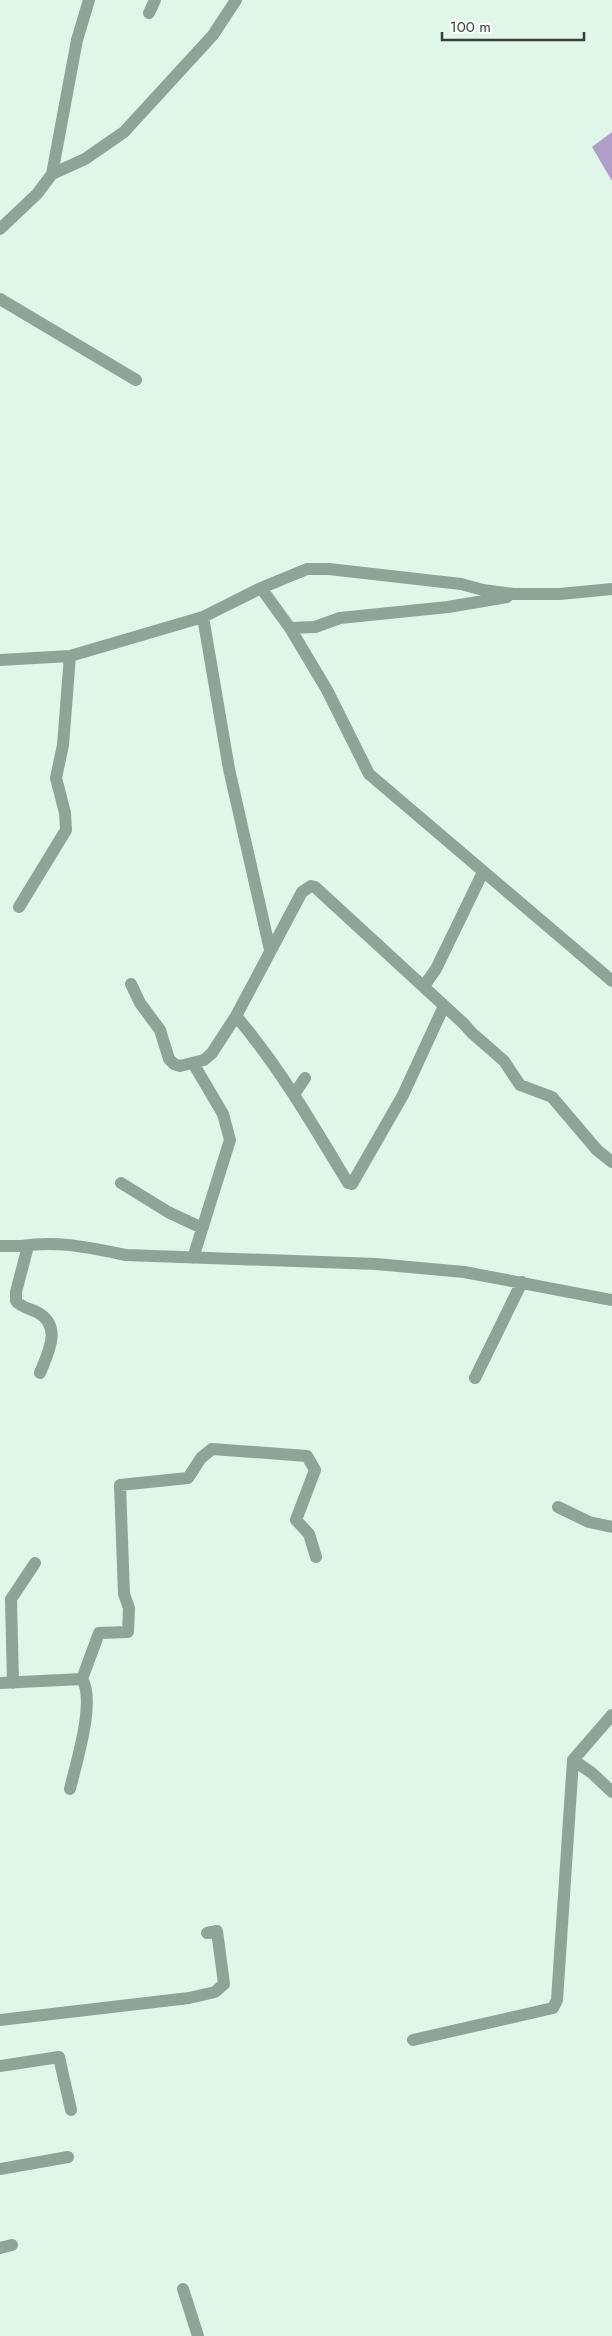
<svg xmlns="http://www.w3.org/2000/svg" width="612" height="2336" viewBox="0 0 612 2336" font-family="Jost,sans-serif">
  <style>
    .forest { fill: #b19fca }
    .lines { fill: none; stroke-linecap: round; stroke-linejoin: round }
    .minor { stroke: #8fa499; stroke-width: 12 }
  </style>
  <rect width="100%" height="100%" fill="#dff6e9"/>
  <path class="forest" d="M612 132V181L592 147Z"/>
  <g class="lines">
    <path class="minor" d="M149 13 155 0
      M52 174 85 159 124 132 213 35 236 0
      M0 229 37 194 52 174 77 40 89 0
      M0 299 136 380
      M261 588 290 628 327 690 369 774 612 981
      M203 617 229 769 270 950
      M290 628 315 627 340 618 448 607 507 597
      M0 660 70 656 203 617 261 588 307 569H329L461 584 483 590 514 594H560L612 589
      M19 907 66 830 65 813 56 778 63 745 70 656
      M131 984 140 1003 160 1030 169 1059 174 1064 180 1066 204 1060 212 1053 236 1016 302 892 311 886 315 887 463 1023 472 1033 504 1061 520 1085 552 1097 597 1150 612 1162
      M424 986 436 969 483 872
      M236 1016C280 1068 313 1125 348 1183L352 1184 403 1095 444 1006
      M295 1093 305 1078
      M121 1183 168 1212 202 1228
      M0 1246H22L27 1250 16 1292V1301C21 1307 30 1309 37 1312 63 1326 48 1353 40 1373
      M22 1246C57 1240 91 1248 126 1255L376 1264 464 1272 612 1300
      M193 1258 230 1140 223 1114 193 1063
      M475 1378 522 1282
      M558 1507 589 1522 612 1527
      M82 1679 99 1633 128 1632 129 1608 124 1594 120 1485 188 1478 201 1458 212 1449 307 1456 315 1470 296 1520 309 1534 316 1557
      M0 1683 82 1679C96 1701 76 1763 70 1789
      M13 1683 11 1599 35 1563
      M573 1760 592 1773 612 1792
      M0 2020 189 1998 215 1992 224 1984 217 1931 207 1933
      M413 2040 553 2008 557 2000 573 1760 612 1715
      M0 2066 59 2057 71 2110
      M0 2169 68 2157
      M0 2248 12 2245
      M183 2289 198 2336"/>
  </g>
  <path d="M442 32v8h142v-8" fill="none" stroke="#353e39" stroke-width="2.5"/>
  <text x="450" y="32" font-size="15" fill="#353e39" stroke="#f9fefb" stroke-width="4" paint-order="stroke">100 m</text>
</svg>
